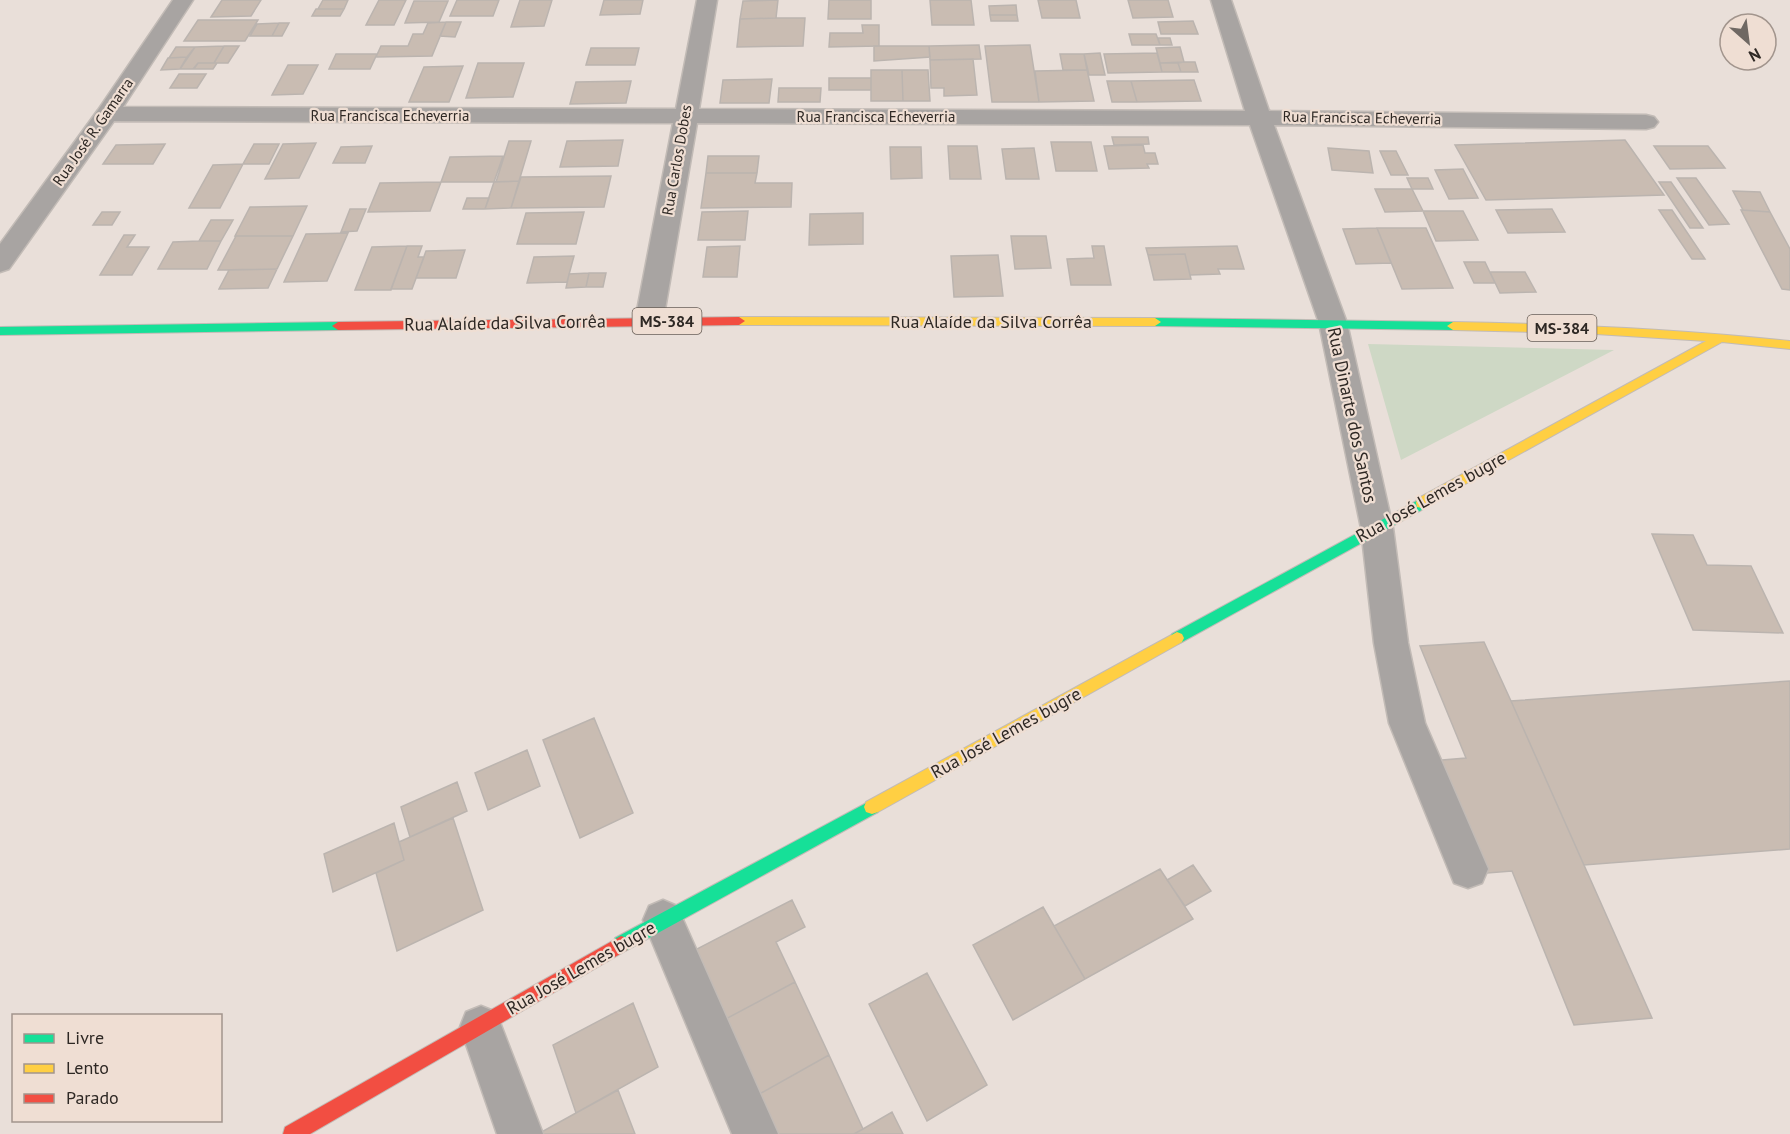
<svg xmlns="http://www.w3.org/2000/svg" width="1790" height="1134" viewBox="0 0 1790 1134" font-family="'PT Sans',sans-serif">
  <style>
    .green { fill: #ced8c5 }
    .building { fill: #c9bcb2; stroke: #bbb4af; stroke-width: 1.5 }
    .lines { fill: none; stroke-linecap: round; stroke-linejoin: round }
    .street-casing { stroke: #c2bbb6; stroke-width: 3 }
    .fast-casing { stroke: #c2bbb6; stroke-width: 2 }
    .slow-casing { stroke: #c2bbb6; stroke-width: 2 }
    .jam-casing { stroke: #c2bbb6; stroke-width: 2 }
    .street { fill: #a8a4a2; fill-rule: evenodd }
    .fast { fill: #16e098; fill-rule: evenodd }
    .slow { fill: #ffcf43; fill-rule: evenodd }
    .jam { fill: #f24e42; fill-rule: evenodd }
    .labels { text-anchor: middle; stroke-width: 4.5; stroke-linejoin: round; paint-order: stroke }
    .far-street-label { font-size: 15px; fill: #2e2824; stroke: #efded3 }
    .shield { fill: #efded3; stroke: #685f58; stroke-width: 1.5 }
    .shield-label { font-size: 16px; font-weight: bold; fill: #2e2824 }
    .street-label { font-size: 18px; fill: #2e2824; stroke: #efded3 }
  </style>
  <rect width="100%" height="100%" fill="#e9dfd9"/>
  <path class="green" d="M1368 344 1614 350 1401 460Z"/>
  <path class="building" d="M222 0H261L251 16 211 17Z
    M323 0H348L344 9H318Z
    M379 0H406L394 25H366Z
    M457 0H499L493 16H450Z
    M520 0H552L544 26 511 27Z
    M604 0H643L640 14 600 15Z
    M778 0 776 18 740 19 743 1Z
    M829 0H871V19H828Z
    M930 0H971L974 25H932Z
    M1038 0H1076L1080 18H1042Z
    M1128 0H1168L1173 17 1133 18Z
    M414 1H448L439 22 405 23Z
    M1016 5 1017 15H990L989 6Z
    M316 9H344L340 16H312Z
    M990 15H1017L1018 21H991Z
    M776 18H805L803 46 737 47 740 19Z
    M198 20H258L245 41H184Z
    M1193 21 1198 34H1161L1158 22Z
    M446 22 432 56 376 57 381 46H408L413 34H423L428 23Z
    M446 22H461L455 37 440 36Z
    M279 23 272 36H250L257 24Z
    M279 23H289L282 36H272Z
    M862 25H879V46L829 47 830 33H863Z
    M1129 34H1156L1160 45H1132Z
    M1158 38H1170L1172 45H1160Z
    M979 45 981 59 930 60 929 46Z
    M1030 45 1039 102H992L985 46Z
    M224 46H239L228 63H214Z
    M224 46 214 63H198L194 69H180L195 47Z
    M874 46H929L930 57 874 61Z
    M176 47H195L187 57 169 58Z
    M1180 47 1184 62 1160 63 1156 48Z
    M591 48H639L635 65H586Z
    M1100 53 1105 75H1089L1084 54Z
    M1157 53 1162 72 1108 73 1104 54Z
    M336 54H377L370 69H329Z
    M1060 54H1084L1087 70H1063Z
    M187 57 180 69 161 70 168 58Z
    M973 59 977 95 944 96V88H931L930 60Z
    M1184 62H1195L1198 72H1181L1178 63Z
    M198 63H217L213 69H193Z
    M478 63H524L513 97 466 98Z
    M1160 63H1178L1181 72H1162Z
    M288 65H318L303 94 272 95Z
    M463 66 449 102H409L424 67Z
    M871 70H902L903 101H871Z
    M902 70H928L930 101H903Z
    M1087 70 1094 101 1039 102 1035 71Z
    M179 74H206L197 88H170Z
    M829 78H871V90H829Z
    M772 79 769 103H720L723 80Z
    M1194 80 1201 101 1137 102 1131 81Z
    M631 81 626 103 570 104 576 82Z
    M1107 81H1131L1137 102H1112Z
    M779 88H821L820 102H778Z
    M1112 137H1148L1149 144 1114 145Z
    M623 140 618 166 560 167 567 141Z
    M1625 140 1664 195 1486 200 1455 145Z
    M509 141H531L519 181 496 182Z
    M1051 142H1091L1097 171H1056Z
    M316 143 299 178 265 179 283 144Z
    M165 144 153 164H103L116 145Z
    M254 144H279L269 164H243Z
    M1143 145 1145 153H1155L1158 164H1147L1149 168 1109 169 1104 146Z
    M372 146 365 163H333L341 147Z
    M948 146H977L981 179H950Z
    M1654 146H1708L1725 168 1670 169Z
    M890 147H921L922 178 891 179Z
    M1034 148 1039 179H1006L1002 149Z
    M1328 148 1369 151 1373 173 1332 170Z
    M1380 151H1396L1408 175H1391Z
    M503 156 494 182H441L450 157Z
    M708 156H759L757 173H706Z
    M243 164 220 208H189L213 165Z
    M1463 169 1478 198 1449 199 1435 170Z
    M706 173H757L755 183H792L791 207 701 208Z
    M611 176 604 207 511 208 521 177Z
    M1407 178H1428L1433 189H1412Z
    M1677 178H1696L1729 224 1709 225Z
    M519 181 511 208 485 209 494 182Z
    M441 182 430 211 368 212 380 183Z
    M1659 182H1671L1703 228H1690Z
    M1375 189H1412L1423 211 1385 212Z
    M1733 191 1760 192 1770 212 1743 210Z
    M467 198H489L485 209H463Z
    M307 206 293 236H235L250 207Z
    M350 209H366L357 231 341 232Z
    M1552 209 1565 232 1508 233 1496 210Z
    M1659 210H1672L1705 259H1692Z
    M1741 210 1770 212 1790 249V290L1782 289Z
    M748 211 745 240H698L702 212Z
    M1423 211H1463L1478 240 1436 241Z
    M102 212H120L112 225H93Z
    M584 212 576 244H517L526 213Z
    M863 213V244L809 245 810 214Z
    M211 220H233L221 241H199Z
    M1377 228 1391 263 1356 264 1343 229Z
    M1377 228H1426L1453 288 1402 289Z
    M348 233 327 281 284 282 306 234Z
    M124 235H135L127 247H149L132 275H100Z
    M236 236H293L277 269 218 270Z
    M1011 236H1046L1051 268 1015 269Z
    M199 241H221L207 269H158L173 242Z
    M407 246H422L418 257H424L412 289H391Z
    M407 246 391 290H355L372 247Z
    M740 246 737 277H703L707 247Z
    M1092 246H1104L1111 285H1071L1067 259 1094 258Z
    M1237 246 1244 269H1218L1220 274 1190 275 1185 254 1148 255 1146 248Z
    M465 250 456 278H416L426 251Z
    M1185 254 1191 279 1154 280 1148 255Z
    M998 255 1003 296 954 297 951 256Z
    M574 256 567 282 527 283 534 257Z
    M1464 262H1485L1495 283H1474Z
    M277 269 268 288 219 289 229 270Z
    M1490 272H1525L1536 292 1500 293Z
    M589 273 586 287 566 288 569 274Z
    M589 273H606L603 287H586Z
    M1652 534 1693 535 1707 565 1751 566 1783 633 1693 630Z
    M1484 642 1511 701 1652 1018 1574 1025 1512 871 1475 874 1431 761 1466 758 1420 646Z
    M1790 681V849L1584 865 1511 701Z
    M594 718 633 813 580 838 543 740Z
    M527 750 540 786 488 810 475 773Z
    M457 782 467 811 410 837 401 807Z
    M453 818 483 910 397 951 376 873 404 860 399 842Z
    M394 823 404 860 333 892 324 854Z
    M1193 865 1211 891 1185 906 1167 880Z
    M1160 869 1193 919 1085 979 1054 926Z
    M792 900 805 927 776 942 795 982 722 1021 693 951Z
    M1043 907 1085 979 1013 1020 973 945Z
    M927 973 987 1085 927 1121 869 1004Z
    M795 982 829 1055 754 1097 722 1021Z
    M633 1003 658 1067 576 1113 553 1045Z
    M829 1055 863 1129 854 1134H769L754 1097Z
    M618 1090 635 1134H538L576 1113Z
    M892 1112 903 1134H854L863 1129Z"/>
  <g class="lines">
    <g class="street-casing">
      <path id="street" d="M173 0H193L123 107 676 109 697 0H717L699 109 1245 111 1211 0H1231L1269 111 1646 115 1654 117 1658 122 1654 127 1646 129 1274 125 1347 323 1393 528 1408 643 1425 723 1488 869 1482 883 1468 888 1454 883 1389 723 1374 643 1361 528 1319 323 1250 125 697 123 663 321 659 328 649 331 639 328 635 321 673 123 114 121 9 269 0 272V244L98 110Z
        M663 900 677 906 778 1134H732L643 920 649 906Z
        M481 1006 496 1012 543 1134H497L460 1027 466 1012Z"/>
    </g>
    <g class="fast-casing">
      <path id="fast" d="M1155 318 1453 322 1459 326 1453 330 1155 326 1149 322Z
        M338 322 344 326 338 330 0 335V327Z
        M1422 498 1427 499 1428 503 1427 507 1182 642 1177 644 1172 642 1170 638 1172 634Z
        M872 800 878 802 880 807 878 812 627 950 621 952 615 950 613 944 615 938Z"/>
    </g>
    <g class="slow-casing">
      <path id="slow" d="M739 317 1155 318 1161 322 1155 326 739 325 733 321Z
        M1453 322C1566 324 1678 329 1790 341V349L1722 342 1422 508 1417 507 1416 503 1417 499 1706 341 1580 333 1453 330 1447 326Z
        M1177 632 1182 634 1184 638 1182 642 878 812 872 814 866 812 864 807 866 802Z"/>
    </g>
    <g class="jam-casing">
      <path id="jam" d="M739 317 745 321 739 325 338 330 332 326 338 322Z
        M621 936 627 938 629 944 627 950 310 1134H283L285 1127Z"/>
    </g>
    <use href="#street" class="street"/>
    <use href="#fast" class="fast"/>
    <use href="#slow" class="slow"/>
    <use href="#jam" class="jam"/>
  </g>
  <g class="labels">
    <g class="far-street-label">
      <text x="390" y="121">Rua Francisca Echeverria</text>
      <text x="876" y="122">Rua Francisca Echeverria</text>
      <text transform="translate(1362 118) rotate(1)" y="5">Rua Francisca Echeverria</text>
      <text transform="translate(93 132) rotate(-55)" y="5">Rua José R. Gamarra</text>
      <text transform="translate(677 160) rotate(-80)" y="5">Rua Carlos Dobes</text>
    </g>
    <g class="shield">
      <rect x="632.5" y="308" width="69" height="26" rx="4.5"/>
      <rect x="1527.5" y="315" width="69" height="26" rx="4.5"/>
    </g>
    <g class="shield-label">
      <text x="667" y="327">MS-384</text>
      <text x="1562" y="334">MS-384</text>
    </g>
    <g class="street-label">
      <text x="991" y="328">Rua Alaíde da Silva Corrêa</text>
      <text transform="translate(505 323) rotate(-1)" y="6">Rua Alaíde da Silva Corrêa</text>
      <text transform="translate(1352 415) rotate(78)" y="6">Rua Dinarte dos Santos</text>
      <text transform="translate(1431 497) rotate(-29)" y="6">Rua José Lemes bugre</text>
      <text transform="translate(1006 733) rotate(-29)" y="6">Rua José Lemes bugre</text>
      <text transform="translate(581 968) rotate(-30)" y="6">Rua José Lemes bugre</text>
    </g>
  </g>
  <rect x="12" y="1014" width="210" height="108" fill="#efded3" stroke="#a2958d" stroke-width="1.5"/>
  <rect x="24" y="1034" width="30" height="9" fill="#16e098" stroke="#a2958d" stroke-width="1.5"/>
  <text x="66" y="1044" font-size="18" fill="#2e2824">Livre</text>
  <rect x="24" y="1064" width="30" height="9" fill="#ffcf43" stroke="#a2958d" stroke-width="1.5"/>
  <text x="66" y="1074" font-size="18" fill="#2e2824">Lento</text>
  <rect x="24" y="1094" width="30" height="9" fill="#f24e42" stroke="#a2958d" stroke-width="1.5"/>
  <text x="66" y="1104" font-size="18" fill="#2e2824">Parado</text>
  <g transform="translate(1748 42) rotate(152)"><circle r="28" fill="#efded3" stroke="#a2958d" stroke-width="1.5"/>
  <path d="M0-4.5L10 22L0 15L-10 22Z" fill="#6f6863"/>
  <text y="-9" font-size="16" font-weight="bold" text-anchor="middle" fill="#2e2824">N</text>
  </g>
</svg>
